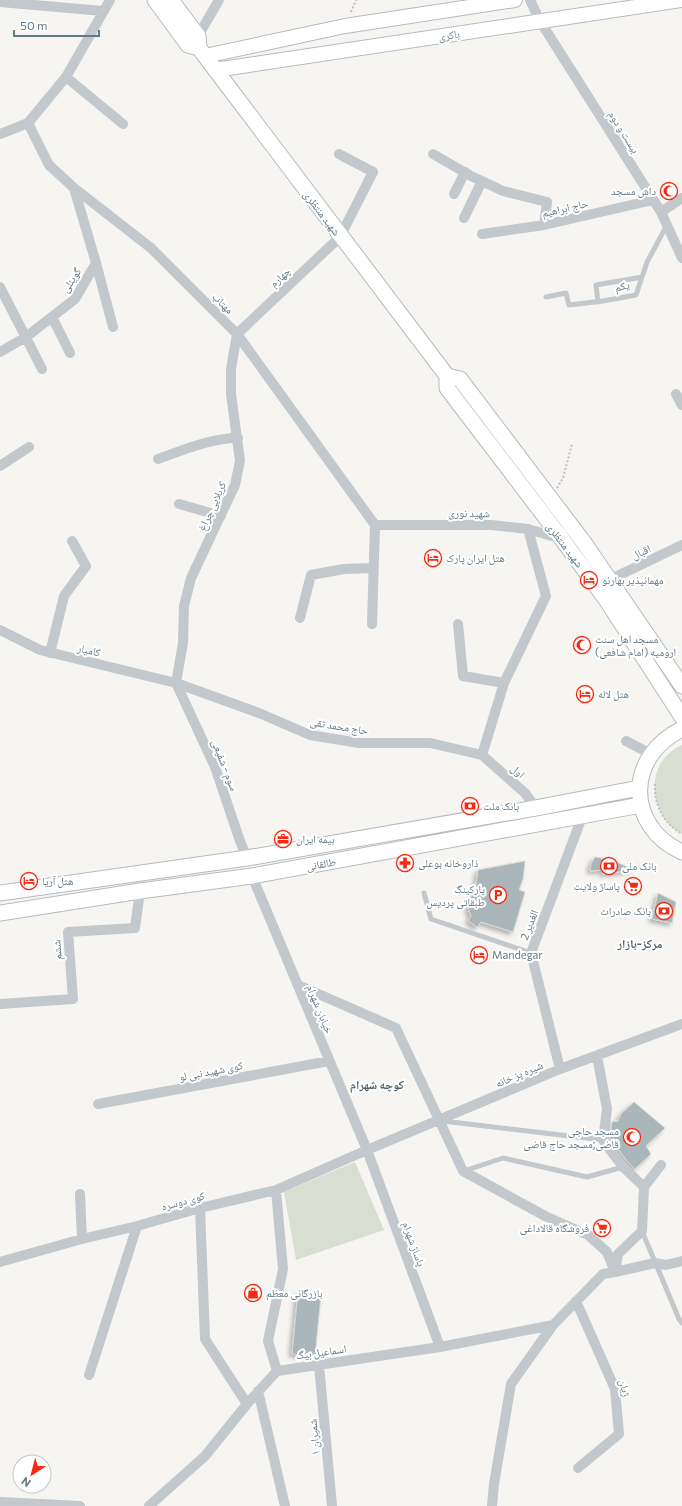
<svg xmlns="http://www.w3.org/2000/svg" width="682" height="1506" viewBox="0 0 682 1506" font-family="Commissioner,'Noto Naskh Arabic',sans-serif">
  <style>
    .green { fill: #d8ded2 }
    .building { fill: #abb6ba; stroke: #d7d7d4; filter: url(#shadow) }
    .lines { fill: none; stroke-linecap: round; stroke-linejoin: round }
    .secondary-casing { stroke: #b4bcbf; stroke-width: 16 }
    .primary-casing { stroke: #b5bbbe; stroke-width: 17 }
    .path { stroke: #bec1c3; stroke-width: 2; stroke-dasharray: 2 2; stroke-linecap: butt }
    .service { stroke: #c2c8cb; stroke-width: 5 }
    .minor { stroke: #c2c8cb; stroke-width: 10 }
    .secondary { stroke: #fff; stroke-width: 14 }
    .primary { stroke: #fff; stroke-width: 15 }
    .labels { text-anchor: middle; stroke-width: 4; stroke-linejoin: round; paint-order: stroke }
    .street-label { font-size: 11px; fill: #617a86; stroke: #fff }
    .poi-label { font-size: 11px; fill: #617a86; stroke: #fff; text-anchor: start }
    .neighbourhood-label { font-size: 12px; font-weight: bold; fill: #50626a; stroke: #fff }
  </style>
  <defs>
    <filter id="shadow"><feDropShadow dx="-3" dy="3" stdDeviation="2" flood-color="#0004"/></filter>
  </defs>
  <rect width="100%" height="100%" fill="#f6f5f1"/>
  <path class="green" d="M682 745V834C648 815 643 762 682 745Z
    M355 1162 384 1230 296 1260 284 1192Z"/>
  <path class="building" d="M595 857 612 860 634 870 603 874 604 870 590 871 591 864Z
    M525 861 523 879 519 890 525 892 513 932 481 922 477 927 468 921 471 916 468 908 474 885H476L478 870Z
    M658 893 676 902 672 923 652 919Z
    M634 1102 665 1128 646 1146 651 1154 635 1169 627 1161 610 1138 612 1122 618 1121 621 1114Z
    M298 1292 321 1295 315 1356 292 1354Z"/>
  <g class="lines">
    <g class="secondary-casing">
      <path id="secondary" d="M205 56 345 26 515 0
        M215 70 682 0"/>
    </g>
    <g class="primary-casing">
      <path id="primary" d="M155 0 188 45 199 48
        M171 0 198 36 199 48 447 376V388L562 539 605 598 682 717
        M447 376 460 379 585 544 682 686
        M682 729C626 756 625 826 682 852
        M0 893 247 858 536 808 639 788
        M0 913 140 891 252 876 641 805"/>
    </g>
    <path class="path" d="M351 12 356 0
      M557 488 563 478 572 444
      M655 784C654 805 663 823 682 834"/>
    <path class="service" d="M546 297 566 293 569 305 603 301 636 295 647 262 667 225
      M598 302 596 285 642 277
      M424 893 431 919 531 953
      M443 1121 603 1140
      M464 1171 503 1158 587 1177 623 1167
      M642 1231 679 1319 682 1323"/>
    <path class="minor" d="M530 0 540 21 661 212 682 258
      M0 2 103 11
      M198 36 219 0
      M66 77 123 124
      M28 123 49 165 74 188 151 248 237 334 375 525
      M28 123 66 77 110 0
      M0 134 28 123
      M433 154 471 176 503 191 547 202 544 225
      M454 194 465 172
      M661 212 682 198
      M464 218 482 181
      M482 234 544 225 653 200
      M96 263 113 327
      M0 287 42 369
      M52 317 70 353
      M0 352 26 337 75 299 96 263 74 188
      M676 394 682 405
      M158 459C183 450 211 438 238 438
      M0 466 29 447
      M179 504 221 516
      M375 525H491L528 529 562 539
      M609 580 682 545
      M300 618 311 575 344 569 373 568
      M372 624 375 525
      M458 624 463 676 504 683
      M0 630 40 650 176 683 259 713 310 735 359 743H430L482 755 525 793 536 808
      M50 653 64 596 86 566 72 541
      M176 683 183 643 184 606 191 578 235 485 240 461 231 394V369L237 334 340 237 373 172 339 154
      M176 683 215 767 240 841 247 858
      M626 741 651 754
      M482 755 504 683 546 596 528 529
      M252 876 367 1150 440 1347
      M298 985 396 1028 463 1171 545 1216 588 1235 607 1252 615 1272 655 1263 666 1265 682 1261
      M0 1004 73 999 68 932 135 928 140 891
      M597 1056 607 1109 603 1140 623 1167 644 1187 661 1165
      M560 1069 531 953 582 817
      M98 1104 329 1061
      M276 1190 283 1269 268 1341 277 1371
      M80 1194 82 1239
      M200 1208 205 1339 247 1404
      M0 1262 82 1239 137 1226 200 1208 276 1190 367 1150 560 1069 682 1024
      M576 1301 615 1389 619 1434 578 1468
      M319 1365 332 1506
      M89 1375 137 1226
      M258 1391 285 1506
      M0 1502 80 1506
      M149 1506 205 1456 247 1404 277 1371 440 1347 553 1325
      M492 1506 494 1484 511 1384 553 1325 603 1274 615 1272 618 1254 642 1231 644 1187"/>
    <use href="#secondary" class="secondary"/>
    <use href="#primary" class="primary"/>
  </g>
  <defs>
    <g id="mosque-ring" transform="scale(0.9)"><circle r="9.5" fill="#fff" stroke="#f52a12" stroke-width="1.5"/><path d="M3.5-4.9A6 6 0 1 0 3.5 4.9A5 5 0 1 1 3.5-4.9Z" fill="#f52a12"/></g>
    <g id="hotel-ring" transform="scale(0.9)"><circle r="9.5" fill="#fff" stroke="#f52a12" stroke-width="1.5"/><path d="M-6-4.5h1.5V1H6V5H4.5V3h-9V5H-6ZM-4 0a1.8 1.8 0 1 1 3.6 0ZM.5 0V-2.5h3Q6-2.5 6 0Z" fill="#f52a12"/></g>
    <g id="bank-ring" transform="scale(0.9)"><circle r="9.5" fill="#fff" stroke="#f52a12" stroke-width="1.5"/><path d="M-6-4H6V4H-6ZM0-2.3a2.3 2.3 0 1 0 0 4.6a2.3 2.3 0 1 0 0-4.6Z" fill="#f52a12"/></g>
    <g id="office-ring" transform="scale(0.9)"><circle r="9.5" fill="#fff" stroke="#f52a12" stroke-width="1.5"/><path d="M-6-3h4V-5.5h4V-3h4V5H-6ZM-1-4.5V-3h2v-1.5ZM-6 0V1H6V0Z" fill="#f52a12"/></g>
    <g id="pharmacy-ring" transform="scale(0.9)"><circle r="9.5" fill="#fff" stroke="#f52a12" stroke-width="1.5"/><path d="M-2-6h4v4h4v4h-4v4h-4v-4h-4v-4h4Z" fill="#f52a12"/></g>
    <g id="supermarket-ring" transform="scale(0.9)"><circle r="9.5" fill="#fff" stroke="#f52a12" stroke-width="1.5"/><path d="M-6-5.5h2.5l.6 2H6L4.5 2H-2.5L-4.4-4H-6ZM-1.5 3.2a1.3 1.3 0 1 0 .1 0ZM3 3.2a1.3 1.3 0 1 0 .1 0Z" fill="#f52a12"/></g>
    <g id="parking-ring" transform="scale(0.9)"><circle r="9.5" fill="#fff" stroke="#f52a12" stroke-width="1.5"/><path d="M-3.5-5.5H1a3.5 3.5 0 0 1 0 7H-1V5.5H-3.5ZM-1-3.4V-.6H.8a1.4 1.4 0 0 0 0-2.8Z" fill="#f52a12"/></g>
    <g id="shop-ring" transform="scale(0.9)"><circle r="9.5" fill="#fff" stroke="#f52a12" stroke-width="1.5"/><path d="M-5-2.5h2.3a2.7 3.5 0 0 1 5.4 0H5L5.5 6h-11ZM-1.5-2.5h3a1.5 2.3 0 0 0-3 0Z" fill="#f52a12"/></g>
  </defs>
  <g fill-rule="evenodd">
    <use href="#mosque-ring" x="669" y="191"/>
    <use href="#hotel-ring" x="433" y="558"/>
    <use href="#hotel-ring" x="589" y="580"/>
    <use href="#mosque-ring" x="582" y="645"/>
    <use href="#hotel-ring" x="585" y="694"/>
    <use href="#bank-ring" x="470" y="806"/>
    <use href="#office-ring" x="283" y="839"/>
    <use href="#pharmacy-ring" x="405" y="863"/>
    <use href="#bank-ring" x="609" y="866"/>
    <use href="#hotel-ring" x="29" y="881"/>
    <use href="#supermarket-ring" x="633" y="886"/>
    <use href="#parking-ring" x="498" y="895"/>
    <use href="#bank-ring" x="664" y="911"/>
    <use href="#hotel-ring" x="479" y="955"/>
    <use href="#mosque-ring" x="632" y="1137"/>
    <use href="#supermarket-ring" x="602" y="1228"/>
    <use href="#shop-ring" x="253" y="1293"/>
  </g>
  <g class="labels">
    <g class="street-label">
      <text transform="translate(449 35) rotate(-9)" y="4">باکری</text>
      <text transform="translate(624 132) rotate(58)" y="4">بیست و دوم</text>
      <text transform="translate(565 208) rotate(-13)" y="4">حاج ابراهیم</text>
      <text transform="translate(322 213) rotate(53)" y="4">شهید منتظری</text>
      <text transform="translate(280 277) rotate(-43)" y="4">چهارم</text>
      <text transform="translate(71 280) rotate(-57)" y="4">گوینلی</text>
      <text transform="translate(622 286) rotate(-14)" y="4">یکم</text>
      <text transform="translate(223 303) rotate(45)" y="4">مهتاب</text>
      <text transform="translate(212 506) rotate(-66)" y="4">کربلایی چراغ</text>
      <text transform="translate(469 513) rotate(1)" y="4">شهید نوری</text>
      <text transform="translate(565 545) rotate(53)" y="4">شهید منتظری</text>
      <text transform="translate(641 552) rotate(-25)" y="4">اقبال</text>
      <text transform="translate(89 650) rotate(13)" y="4">کامیار</text>
      <text transform="translate(339 726) rotate(9)" y="4">حاج محمد تقی</text>
      <text transform="translate(225 765) rotate(69)" y="4">سوم - شفیعی</text>
      <text transform="translate(518 771) rotate(42)" y="4">اول</text>
      <text transform="translate(321 864) rotate(-10)" y="4">طالقانی</text>
      <text transform="translate(529 925) rotate(-69)" y="4">2 الغدیر</text>
      <text transform="translate(57 950) rotate(-94)" y="4">ششم</text>
      <text transform="translate(320 1009) rotate(68)" y="4">خیابان شهرام</text>
      <text transform="translate(211 1071) rotate(-11)" y="4">کوی شهید نبی لو</text>
      <text transform="translate(519 1074) rotate(-23)" y="4">شیره پز خانه</text>
      <text transform="translate(183 1201) rotate(-15)" y="4">کوی دوسره</text>
      <text transform="translate(414 1244) rotate(70)" y="4">پاساژ شهرام</text>
      <text transform="translate(321 1352) rotate(-8)" y="4">اسماعیل بیگ</text>
      <text transform="translate(625 1388) rotate(76)" y="4">ژیان</text>
      <text transform="translate(314 1437) rotate(-95)" y="4">شمیران ۱</text>
    </g>
    <g class="poi-label">
      <text x="656" y="195" text-anchor="end">داش مسجد</text>
      <text x="446" y="562">هتل ایران پارک</text>
      <text x="602" y="584">مهمانپذیر بهارنو</text>
      <text x="595" y="643">مسجد اهل سنت<tspan x="595" dy="13">ارومیه (امام شافعی)</tspan></text>
      <text x="598" y="698">هتل لاله</text>
      <text x="483" y="810">بانک ملت</text>
      <text x="296" y="843">بیمه ایران</text>
      <text x="418" y="867">ذاروخانه بوعلی</text>
      <text x="622" y="870">بانک ملی</text>
      <text x="42" y="885">هتل آریا</text>
      <text x="620" y="890" text-anchor="end">پاساژ ولایت</text>
      <text x="485" y="893" text-anchor="end">پارکینگ<tspan x="485" dy="13">طبقاتی پردیس</tspan></text>
      <text x="651" y="915" text-anchor="end">بانک صادرات</text>
      <text x="492" y="959">Mandegar</text>
      <text x="619" y="1135" text-anchor="end">مسجد حاجی<tspan x="619" dy="13">قاضی;مسجد حاج قاضی</tspan></text>
      <text x="589" y="1232" text-anchor="end">فروشگاه قالاداغی</text>
      <text x="266" y="1297">بازرگانی معظم</text>
    </g>
    <g class="neighbourhood-label">
      <text x="640" y="948">مرکز-بازار</text>
      <text x="377" y="1089">کوچه شهرام</text>
    </g>
  </g>
  <g transform="translate(32 1474) rotate(216)"><circle r="19" fill="#ffffff" stroke="#c0cacf"/>
  <path d="M0-3L7 15L0 10L-7 15Z" fill="#f52a12"/>
  <text y="-6" font-size="11" font-weight="bold" text-anchor="middle" fill="#617a86">N</text>
  </g>
  <path d="M14 30v6h85v-6" fill="none" stroke="#617a86" stroke-width="2"/>
  <text x="20" y="30" font-size="12" fill="#617a86" stroke="#ffffff" stroke-width="3" paint-order="stroke">50 m</text>
</svg>
